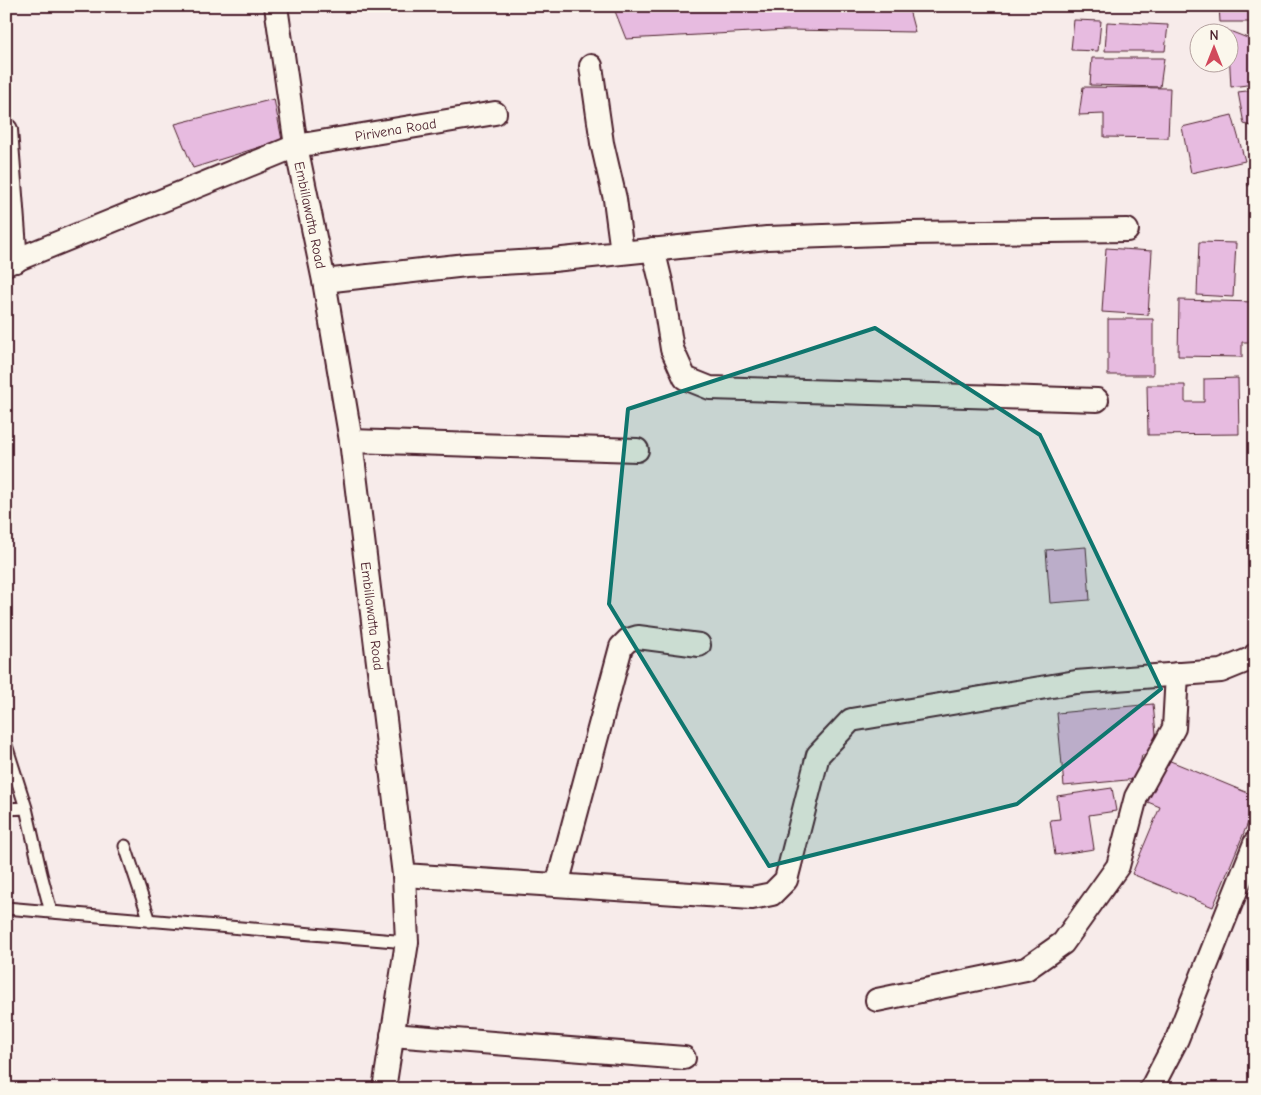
<svg xmlns="http://www.w3.org/2000/svg" width="1261" height="1095" viewBox="0 0 1261 1095" font-family="'Comic Neue',sans-serif">
  <style>
    .building { fill: #e7bbe0; stroke: #4a1f2b }
    .lines { fill: none; stroke-linecap: round; stroke-linejoin: round }
    .service-casing { stroke: #4a1f2b; stroke-width: 15 }
    .minor-casing { stroke: #4a1f2b; stroke-width: 26 }
    .service { stroke: #fbf7ec; stroke-width: 11 }
    .minor { stroke: #fbf7ec; stroke-width: 22 }
    .marked { fill: #0f766e; fill-opacity: 0.2; stroke: #0f766e; stroke-width: 4; stroke-linejoin: round }
    .labels { text-anchor: middle; stroke-width: 4; stroke-linejoin: round; paint-order: stroke }
    .street-label { font-size: 14px; fill: #4a1f2b; stroke: #fbf7ec }
  </style>
  <rect width="100%" height="100%" fill="#f7ebea"/>
  <filter id="ink" filterUnits="userSpaceOnUse"><feTurbulence type="fractalNoise" baseFrequency=".02" numOctaves="2"/><feDisplacementMap in="SourceGraphic" scale="10" xChannelSelector="R" yChannelSelector="G"/><feConvolveMatrix kernelMatrix="1 2 1 2 8 2 1 2 1" color-interpolation-filters="sRGB"/></filter>
  <g filter="url(#ink)">
    <path class="building" d="M613 6H908L915 32 787 30 626 39Z
      M1219 6H1255V22H1220Z
      M1074 20 1101 21 1098 51 1071 50Z
      M1107 22 1168 25 1165 51H1105Z
      M1222 28 1250 39 1255 38V84L1231 87 1228 32H1222Z
      M1092 58H1164L1160 87 1090 85Z
      M1083 87 1170 88 1168 138 1104 137V114L1079 115Z
      M1255 90V127L1244 124 1238 92Z
      M274 99 282 140 193 168 175 124Z
      M1232 115 1245 161 1191 173 1182 127Z
      M1255 163V185L1248 186V168Z
      M1199 242 1236 243 1233 297 1197 295Z
      M1106 248 1152 251 1148 315 1102 312Z
      M1179 300 1255 302 1254 342H1242V357L1178 356Z
      M1108 319H1153V375H1108Z
      M1252 369H1255V474H1253Z
      M1238 378 1239 434 1148 435 1147 385H1185V402H1204V379Z
      M1086 547 1090 600 1050 603 1046 550Z
      M1153 704 1158 754 1142 755 1137 779 1064 786 1057 713Z
      M1168 760 1255 796V806L1213 907 1132 874 1160 807 1138 798Z
      M1112 788 1116 811 1089 815 1094 849 1055 855 1050 820 1060 819 1057 796Z"/>
    <g class="lines">
      <g class="service-casing">
        <path id="service" d="M6 745 26 808
          M6 809 26 808 41 874 51 912 407 942
          M125 846 150 921
          M6 908 51 912"/>
      </g>
      <g class="minor-casing">
        <g id="minor">
          <path id="s1" d="M276 6 296 146 324 281 351 441 404 875 407 942 384 1089"/>
          <path d="M591 66 602 143 615 199 622 252"/>
          <path d="M6 130 16 261"/>
          <path d="M653 249 662 286 672 349 685 378 710 388 1097 400"/>
          <path id="s2" d="M6 264 296 146 495 113"/>
          <path d="M324 281 466 265 553 260 767 238 909 233 1127 230"/>
          <path d="M351 441 637 450"/>
          <path d="M404 875 752 898 772 894 786 880 818 755 851 720 1076 682 1221 671 1253 658 1255 655"/>
          <path d="M557 885 621 647 628 640 638 637 699 645"/>
          <path d="M877 1000 1026 969 1063 943 1118 866 1136 797 1174 728 1177 674"/>
          <path d="M392 1035 684 1058"/>
          <path d="M1151 1089 1177 1039 1255 843"/>
        </g>
      </g>
      <use href="#service" class="service"/>
      <use href="#minor" class="minor"/>
    </g>
  </g>
  <path class="marked" d="M875 328 1040 435 1161 689 1017 804 769 866 609 604 628 409Z"/>
  <g class="labels">
    <g class="street-label">
      <text dy="5" stroke="none"><textPath href="#s2" startOffset="414">Pirivena Road</textPath></text>
      <text dy="5" stroke="none"><textPath href="#s1" startOffset="212">Embillawatta Road</textPath></text>
      <text dy="5" stroke="none"><textPath href="#s1" startOffset="618">Embillawatta Road</textPath></text>
    </g>
  </g>
  <rect width="1261" height="1095" fill="none" stroke="#fbf7ec" stroke-width="25"/>
  <rect x="12" y="12" width="1236" height="1070" fill="none" stroke="#4a1f2b" stroke-width="2" filter="url(#ink)"/>
  <g transform="translate(1214 48)"><circle r="24" fill="#fbf7ec" stroke="#b4a19f"/>
  <path d="M0-4L9 19L0 12L-9 19Z" fill="#d1495b"/>
  <text y="-8" font-size="14" font-weight="bold" text-anchor="middle" fill="#4a1f2b">N</text>
  </g>
</svg>
